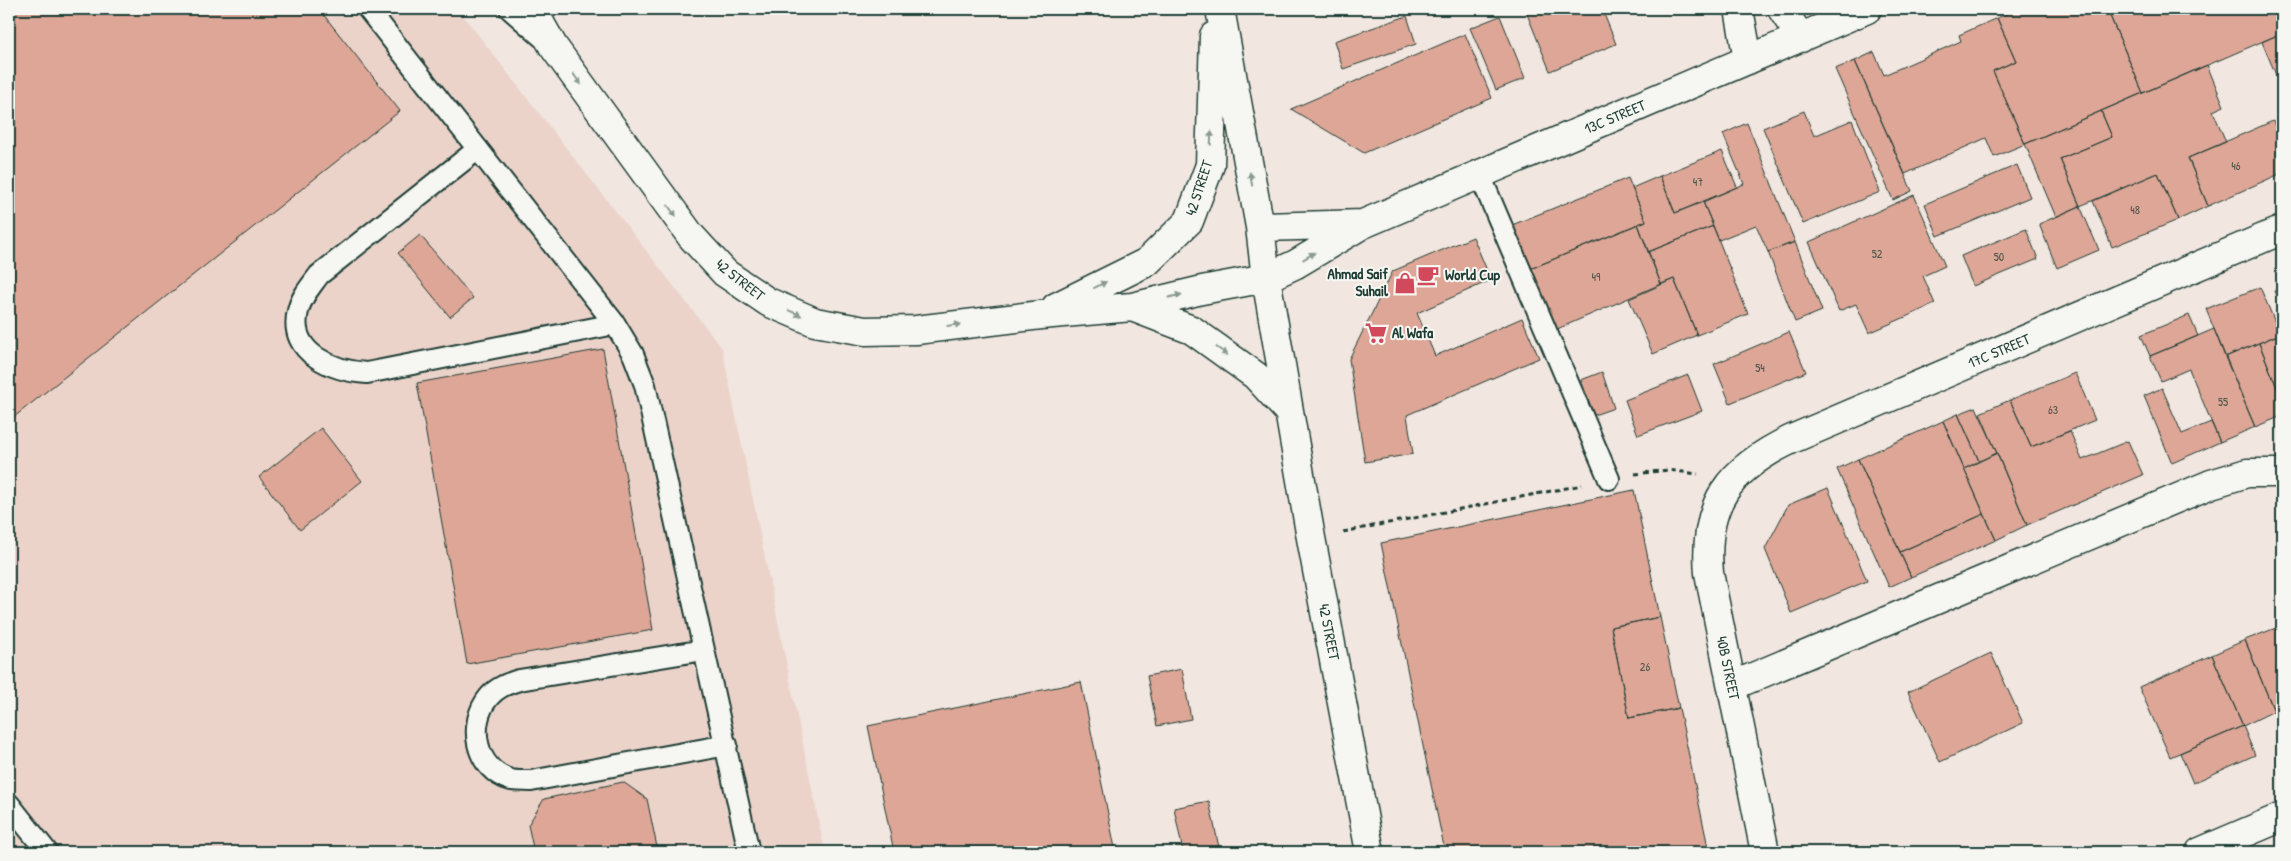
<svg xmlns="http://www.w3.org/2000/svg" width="2291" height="861" viewBox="0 0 2291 861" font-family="'Patrick Hand',sans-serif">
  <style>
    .built { fill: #ebd3ca }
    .building { fill: #dea696; stroke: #1f3d34 }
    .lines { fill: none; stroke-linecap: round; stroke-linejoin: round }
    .service-casing { stroke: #1f3d34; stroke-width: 24 }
    .minor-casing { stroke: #1f3d34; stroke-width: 31 }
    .path { stroke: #1f3d34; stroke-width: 3; stroke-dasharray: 5 4; stroke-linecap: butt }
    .service { stroke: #f6f6f2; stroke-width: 20 }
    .minor { stroke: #f6f6f2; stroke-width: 28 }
    .oneway { fill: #8a9a93 }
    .labels { text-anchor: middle; stroke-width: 4; stroke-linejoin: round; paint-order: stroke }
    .number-label { font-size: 12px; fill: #4f574c }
    .street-label { font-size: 15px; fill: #1f3d34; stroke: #f6f6f2 }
    .poi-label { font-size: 15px; font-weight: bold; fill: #1f3d34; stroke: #f6f6f2; text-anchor: start }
  </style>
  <rect width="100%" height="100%" fill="#f1e6e0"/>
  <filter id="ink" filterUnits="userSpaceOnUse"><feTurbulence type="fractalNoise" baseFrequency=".02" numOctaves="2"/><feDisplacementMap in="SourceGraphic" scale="10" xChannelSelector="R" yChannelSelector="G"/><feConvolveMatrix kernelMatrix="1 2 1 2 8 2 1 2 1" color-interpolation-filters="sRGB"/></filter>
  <g filter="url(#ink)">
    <path class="built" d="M9 9H458L722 348 825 852H9Z"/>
    <path class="building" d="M9 9H319L400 111 9 421Z
      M1415 9H1436L1417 14Z
      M1525 9H1602L1616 44 1550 71Z
      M2019 9H2107L2143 93 2025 144 1993 71 2016 61 1997 18Z
      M2107 9H2282V33L2143 93Z
      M1407 16 1416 44 1343 69 1334 41Z
      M1500 16 1525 78 1496 90 1470 28Z
      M1997 18 2016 61 1993 71 2025 144 1994 157 1986 138 1905 174 1855 61 1874 52 1884 75 1961 41 1959 35Z
      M2282 33V89L2262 42Z
      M1465 34 1492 98 1364 153 1291 109Z
      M1855 61 1912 191 1893 200 1835 69Z
      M2207 65 2224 106 2213 111 2226 142 2188 158 2208 206 2178 220 2158 173 2080 206 2060 159 2112 137 2101 111Z
      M1804 111 1814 136 1852 120 1880 192 1803 224 1763 128Z
      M2101 111 2112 137 2060 159 2080 206 2056 217 2025 144Z
      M2273 121 2282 141V173L2208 206 2188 158Z
      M1747 123 1795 242 1768 252 1756 225 1719 240 1703 202 1744 184 1723 134Z
      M1722 151 1737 187 1675 213 1660 176Z
      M2017 165 2030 197 1938 236 1925 204Z
      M2158 173 2178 220 2112 247 2093 201Z
      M1660 176 1675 213 1703 202 1713 226 1648 252 1638 224 1646 221 1632 188Z
      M1628 178 1646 221 1530 269 1512 225Z
      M1914 195 1945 266 1923 276 1935 304 1869 333 1856 304 1839 311 1809 242Z
      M2080 206 2099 250 2057 268 2039 224Z
      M1638 224 1661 284 1555 330 1530 269Z
      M1713 226 1748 314 1697 335 1674 279 1661 284 1648 252Z
      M2026 229 2038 259 1973 286 1961 256Z
      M420 235 473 298 450 317 398 253Z
      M1473 237 1491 280 1417 313 1435 356 1522 318 1539 358 1407 415 1413 454 1365 462 1349 359 1393 271Z
      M1795 242 1822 311 1795 322 1768 252Z
      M1674 279 1697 335 1653 354 1629 299Z
      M2260 287 2280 334 2225 357 2206 309Z
      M2282 287V310L2274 291Z
      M2189 315 2198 336 2150 356 2141 335Z
      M2214 329 2255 427 2220 442 2189 369 2161 381 2150 356Z
      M1789 332 1806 372 1730 403 1714 364Z
      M2282 333V400L2259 343Z
      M2259 343 2282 400V416L2255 427 2225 357Z
      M603 349 653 630 467 664 417 383Z
      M1602 372 1614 408 1594 415 1581 380Z
      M2075 373 2095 420 2031 447 2010 400Z
      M1688 375 1702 411 1638 435 1625 400Z
      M2162 388 2182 434 2211 422 2220 442 2172 463 2144 396Z
      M2010 400 2031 447 2070 431 2082 460 2128 441 2143 475 2027 525 1980 413Z
      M1976 407 1997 453 1979 461 1958 414Z
      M1958 414 1979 461 1964 469 1943 421Z
      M1943 421 1984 514 1900 552 1858 459Z
      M321 428 362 481 300 530 259 477Z
      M1997 453 2027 525 1996 540 1964 469Z
      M1858 459 1911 577 1889 587 1837 469Z
      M1828 488 1867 581 1791 613 1765 549 1788 505Z
      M1634 490 1660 617 1611 627 1629 718 1679 708 1709 852H1445L1381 543Z
      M1984 514 1996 540 1911 577 1900 552Z
      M1660 617 1679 708 1629 718 1611 627Z
      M2281 626 2282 708 2274 711 2245 640Z
      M2245 640 2274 711 2243 726 2212 655Z
      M1991 653 2023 723 1940 762 1908 692Z
      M2212 655 2243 726 2170 757 2139 687Z
      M1182 669 1191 719 1157 726 1147 676Z
      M1081 682 1115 848 1094 852H894L868 726Z
      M2282 708V722L2277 710Z
      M2243 726 2255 755 2193 783 2180 753Z
      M623 782 647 799 658 852H534L528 825 544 799Z
      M1209 801 1220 852H1183L1174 808Z"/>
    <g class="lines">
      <g class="service-casing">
        <path id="service" d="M368 9 615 324 633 354 645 385 749 852
          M510 9 542 37
          M478 149 319 275C311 286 301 297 298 311 287 354 335 371 367 373L615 324
          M1480 175 1609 479
          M704 650 519 680C507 684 497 687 489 697 467 723 475 770 511 780 517 781 524 781 531 781L727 745
          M9 804 47 852"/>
      </g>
      <g class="minor-casing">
        <path id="minor" d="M532 9 553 46 691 236 725 273 768 302 815 322 865 331 916 330 1041 315 1132 307 1202 290 1266 278 1296 264 1363 224 1867 9
          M1220 9 1260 227 1266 278 1311 538 1370 852
          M1739 9 1748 60
          M1782 9 1801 38
          M1260 227 1363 224
          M1056 307 1147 262 1189 221 1210 165 1214 36
          M1132 307 1192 330 1256 376 1289 412
          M1732 686 2211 484 2247 473H2282
          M1765 852 1709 573C1703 503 1729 469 1792 439L2282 230
          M2200 852 2282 817"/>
      </g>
      <path class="path" d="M1635 474 1668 470 1698 474
        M1343 532 1582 485"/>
      <use href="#service" class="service"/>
      <use href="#minor" class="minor"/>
    </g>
    <defs><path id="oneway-solid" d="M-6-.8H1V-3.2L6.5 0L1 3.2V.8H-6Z" transform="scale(1.25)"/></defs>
    <g class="oneway">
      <use href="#oneway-solid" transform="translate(577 79) rotate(54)"/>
      <use href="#oneway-solid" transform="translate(1211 138) rotate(-88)"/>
      <use href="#oneway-solid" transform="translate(1251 179) rotate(-100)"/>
      <use href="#oneway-solid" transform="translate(672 211) rotate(54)"/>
      <use href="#oneway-solid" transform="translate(1309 256) rotate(-31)"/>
      <use href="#oneway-solid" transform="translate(1100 285) rotate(-27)"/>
      <use href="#oneway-solid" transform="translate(1175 296) rotate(-13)"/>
      <use href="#oneway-solid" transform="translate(795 313) rotate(23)"/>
      <use href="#oneway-solid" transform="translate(954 325) rotate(-7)"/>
      <use href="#oneway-solid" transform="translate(1222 351) rotate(35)"/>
    </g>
  </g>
  <defs>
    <g id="cafe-bare" transform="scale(1.725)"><path d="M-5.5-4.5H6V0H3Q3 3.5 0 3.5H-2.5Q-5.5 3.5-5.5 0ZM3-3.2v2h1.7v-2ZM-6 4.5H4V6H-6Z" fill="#d1495b" stroke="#f6f6f2" stroke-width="2.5" paint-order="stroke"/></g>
    <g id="shop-bare" transform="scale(1.725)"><path d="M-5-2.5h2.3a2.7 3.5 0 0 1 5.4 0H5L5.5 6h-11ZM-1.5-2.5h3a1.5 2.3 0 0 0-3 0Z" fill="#d1495b" stroke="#f6f6f2" stroke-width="2.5" paint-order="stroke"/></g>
    <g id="supermarket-bare" transform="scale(1.725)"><path d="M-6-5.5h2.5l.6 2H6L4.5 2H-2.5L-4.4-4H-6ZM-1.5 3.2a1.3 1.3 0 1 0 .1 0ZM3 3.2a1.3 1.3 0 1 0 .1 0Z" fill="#d1495b" stroke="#f6f6f2" stroke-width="2.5" paint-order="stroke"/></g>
  </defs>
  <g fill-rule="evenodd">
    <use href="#cafe-bare" x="1428" y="275"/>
    <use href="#shop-bare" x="1405" y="283"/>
    <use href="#supermarket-bare" x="1376" y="333"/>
  </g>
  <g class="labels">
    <g class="number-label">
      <text x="2236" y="170">46</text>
      <text x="1698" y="186">47</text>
      <text x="2135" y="214">48</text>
      <text x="1877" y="258">52</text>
      <text x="1999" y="261">50</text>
      <text x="1596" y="281">49</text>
      <text x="1760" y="372">54</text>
      <text x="2223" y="406">55</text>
      <text x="2053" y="414">63</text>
      <text x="1645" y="671">26</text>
    </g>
    <g class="street-label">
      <text transform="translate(1615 117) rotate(-23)" y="5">13C STREET</text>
      <text transform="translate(1199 188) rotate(-72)" y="5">42 STREET</text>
      <text transform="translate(740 280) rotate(38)" y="5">42 STREET</text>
      <text transform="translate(1999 351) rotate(-23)" y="5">17C STREET</text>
      <text transform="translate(1329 632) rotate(79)" y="5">42 STREET</text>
      <text transform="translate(1728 668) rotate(78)" y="5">40B STREET</text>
    </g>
    <g class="poi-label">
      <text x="1388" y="279" text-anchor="end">Ahmad Saif<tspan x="1388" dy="17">Suhail</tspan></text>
      <text x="1445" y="280">World Cup</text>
      <text x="1392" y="338">Al Wafa</text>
    </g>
  </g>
  <rect width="2291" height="861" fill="none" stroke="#f6f6f2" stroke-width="30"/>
  <rect x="15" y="15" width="2261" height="831" fill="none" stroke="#1f3d34" stroke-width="2" filter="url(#ink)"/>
</svg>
